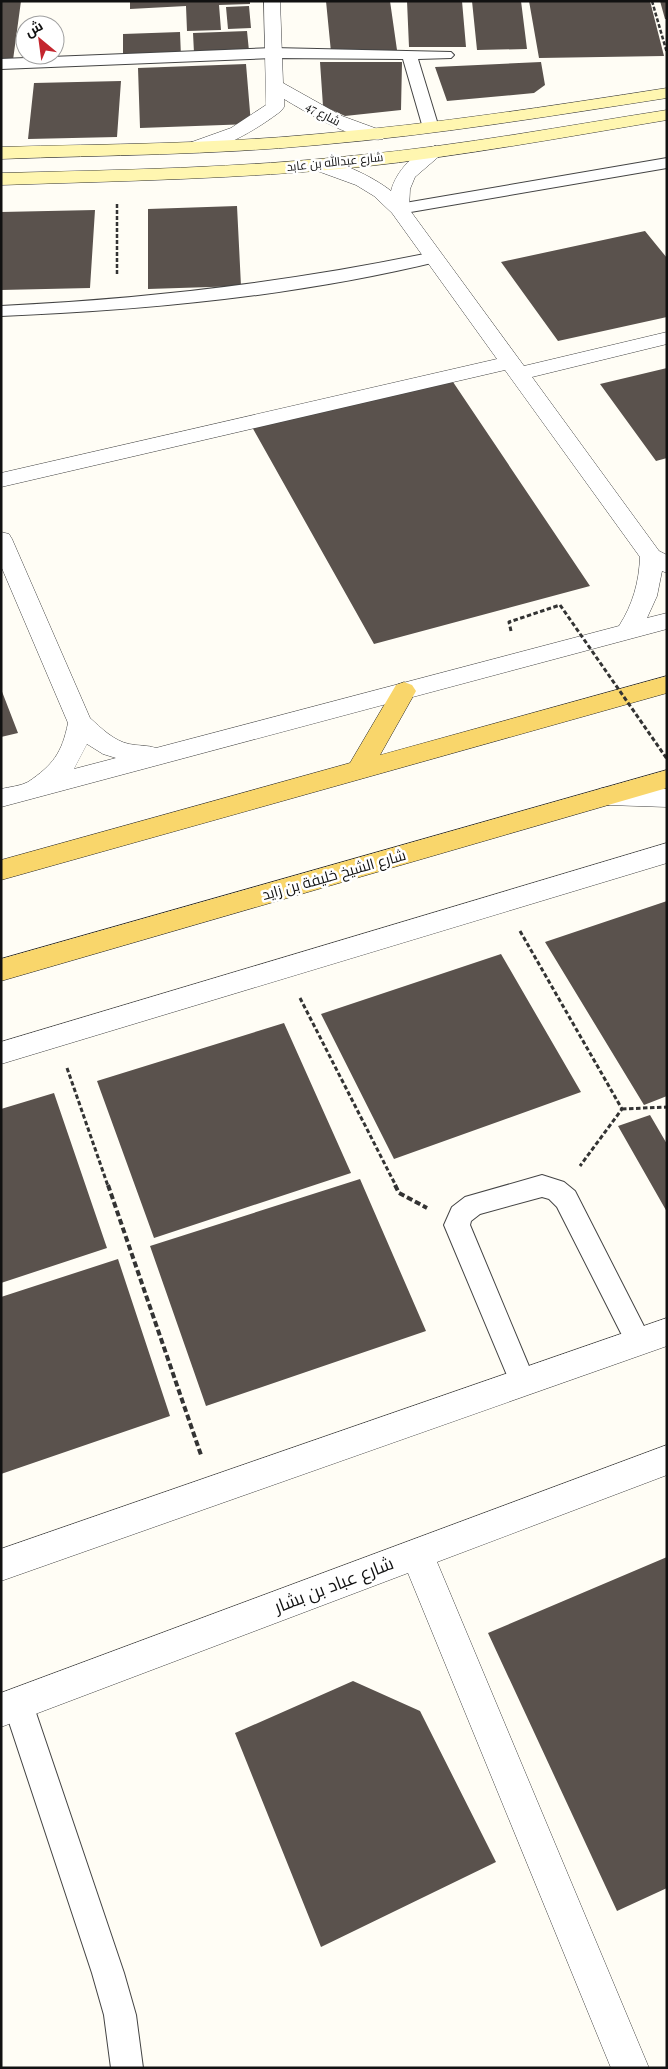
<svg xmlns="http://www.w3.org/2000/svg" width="668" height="2069" viewBox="0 0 668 2069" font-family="'Playfair Display',Cairo,serif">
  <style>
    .building { fill: #5a524d }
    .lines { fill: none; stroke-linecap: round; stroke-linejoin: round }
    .lane-casing { stroke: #444; stroke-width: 2 }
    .street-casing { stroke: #444; stroke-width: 1 }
    .secondary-casing { stroke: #333; stroke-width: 1 }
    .primary-casing { stroke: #222; stroke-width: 1 }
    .path-far2 { stroke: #333; stroke-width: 2.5; stroke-dasharray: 4 2; stroke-linecap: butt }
    .path-far1 { stroke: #333; stroke-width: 3; stroke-dasharray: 4.5 2.5; stroke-linecap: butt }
    .path { stroke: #333; stroke-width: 4; stroke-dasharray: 6 3; stroke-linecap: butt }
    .lane { fill: #fff; fill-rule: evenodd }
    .street { fill: #fff; fill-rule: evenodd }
    .secondary { fill: #fff6b0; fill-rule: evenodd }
    .primary { fill: #f9d66b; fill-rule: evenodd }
    .path-bridge { stroke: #333; stroke-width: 3; stroke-dasharray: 4.5 2.5; stroke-linecap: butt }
    .labels { text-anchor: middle; stroke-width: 5; stroke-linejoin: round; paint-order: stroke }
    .far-street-label { font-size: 12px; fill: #111; stroke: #fff }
    .street-label { font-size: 15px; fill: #111; stroke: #fff }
    .near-street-label { font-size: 18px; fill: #111; stroke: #fff }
  </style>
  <rect width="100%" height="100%" fill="#fffdf5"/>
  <path class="building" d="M1 1H21L13 60H1Z
    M130 1H250V4L219 5 221 30 187 31 186 6 130 9Z
    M326 1H390L397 50 331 52Z
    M407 1H462L466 47H409Z
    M472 1H521L527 49 477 50Z
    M529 1H650L664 56 539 58Z
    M660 1H667V19H665Z
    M249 6 251 28 228 29 226 7Z
    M247 31 249 51 194 53 193 33Z
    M180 32 181 57 123 59V34Z
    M320 62H402L401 110 345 116 323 106Z
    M541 62 545 85 534 93 447 101 435 67Z
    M246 64 251 124 140 128 138 68Z
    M121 81 117 137 28 139 34 83Z
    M237 206 241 286 148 289V209Z
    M95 210 90 288 1 290V212Z
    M645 231 667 258V317L558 341 501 262Z
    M667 368V458L656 461 600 384Z
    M451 379 590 586 374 644 252 427Z
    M1 689 18 733 1 737Z
    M667 901V1096L644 1105 545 942Z
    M501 954 581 1092 394 1159 321 1014Z
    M284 1023 351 1173 154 1238 97 1081Z
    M54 1093 107 1248 1 1283V1109Z
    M650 1115 667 1144V1212L618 1126Z
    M360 1179 426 1331 206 1406 150 1246Z
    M118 1259 170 1416 1 1474V1297Z
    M667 1557V1888L617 1911 488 1633Z
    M353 1681 420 1711 496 1862 321 1947 235 1733Z"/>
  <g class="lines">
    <g class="lane-casing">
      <path id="lane" d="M273 48 451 52 454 55 451 58 418 59 439 128 437 131H425L423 128 403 59 273 58 1 69V59Z
        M667 158V168L399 214 393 212 391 209 393 206 399 204Z
        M434 252 440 253 442 257 440 261C297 296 148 310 1 316V306C147 299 291 282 434 252Z
        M542 1175 564 1182 575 1191 652 1342 648 1351 639 1354 630 1351 557 1207 549 1199 542 1197 480 1214 471 1221 470 1225 536 1383 532 1392 523 1395 514 1392 444 1225 452 1207 465 1197Z
        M18 1689 28 1694 33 1704 124 1973 136 2015 143 2068H111L104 2015 92 1973 3 1704 8 1694Z"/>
    </g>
    <g class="street-casing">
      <path id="street" d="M264 1H280L283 83 342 116 383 131 386 135 383 139C361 145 304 111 284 99V107L281 111C262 126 213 157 189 151L186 147 189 143 231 128 266 105Z
        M435 146 442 148 444 152 415 177 410 189 409 209 524 366 667 332V344L532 377 659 551 667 555V573L662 571 657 596 647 618 667 613V629L1 807V789C9 787 21 786 28 782 53 765 62 753 68 723L1 566V532L9 534 12 539 90 718C101 728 114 741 129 744 138 746 148 745 156 748L619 626C633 604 639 582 640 557L505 370 1 487V473L497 359 392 213 374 196 356 185 312 169 310 165 312 161C333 156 375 178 391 191 396 171 415 151 435 146ZM87 744 103 754 116 758 74 769Z
        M608 787 667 789V807L608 805 599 803 595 796 599 789Z
        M667 843V863L1 1064V1042Z
        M667 1318V1346L1 1581V1549Z
        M667 1445V1475L437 1562 649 2068H611L408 1573 1 1727V1693Z"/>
    </g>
    <g class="secondary-casing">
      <path id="secondary" d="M667 88V98C551 116 435 135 318 145 213 155 107 155 1 159V147C107 144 213 144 318 134 435 124 551 106 667 88Z
        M667 110V120C565 137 463 156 360 167 241 179 121 181 1 185V173C121 170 241 168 360 155 463 145 565 126 667 110Z"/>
    </g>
    <g class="primary-casing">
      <path id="primary" d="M667 676V693L1 880V860L350 763 396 685 404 682 412 685 416 691 380 755Z
        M667 770V788L1 981V959Z"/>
    </g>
    <path class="path-far2" d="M652 1 667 53
      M117 204V275"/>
    <path class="path-far1" d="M511 631 509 622 560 605
      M520 931 622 1109 580 1166
      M300 998 396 1186
      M67 1068 108 1186
      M622 1109 667 1107"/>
    <path class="path" d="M108 1185 201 1455
      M395 1185 399 1193 427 1208"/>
    <use href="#lane" class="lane"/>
    <use href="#street" class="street"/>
    <use href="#secondary" class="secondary"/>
    <use href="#primary" class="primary"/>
    <path class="path-bridge" d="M560 605 667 759"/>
  </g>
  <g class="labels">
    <g class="far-street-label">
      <text transform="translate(323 114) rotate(28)" y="4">شارع 47</text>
      <text transform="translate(335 162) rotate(-6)" y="4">شارع عبدالله بن عابد</text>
    </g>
    <g class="street-label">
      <text transform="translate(334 875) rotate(-16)" y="5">شارع الشيخ خليفة بن زايد</text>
    </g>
    <g class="near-street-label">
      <text transform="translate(334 1585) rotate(-21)" y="6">شارع عباد بن بشار</text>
    </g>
  </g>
  <rect width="668" height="2069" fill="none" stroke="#111111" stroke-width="5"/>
  <g transform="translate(40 40) rotate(331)"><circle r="24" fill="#ffffff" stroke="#a0a0a0"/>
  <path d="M0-4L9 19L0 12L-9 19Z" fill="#c4262e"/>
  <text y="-8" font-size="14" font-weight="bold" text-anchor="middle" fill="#111111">ش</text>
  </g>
</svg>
